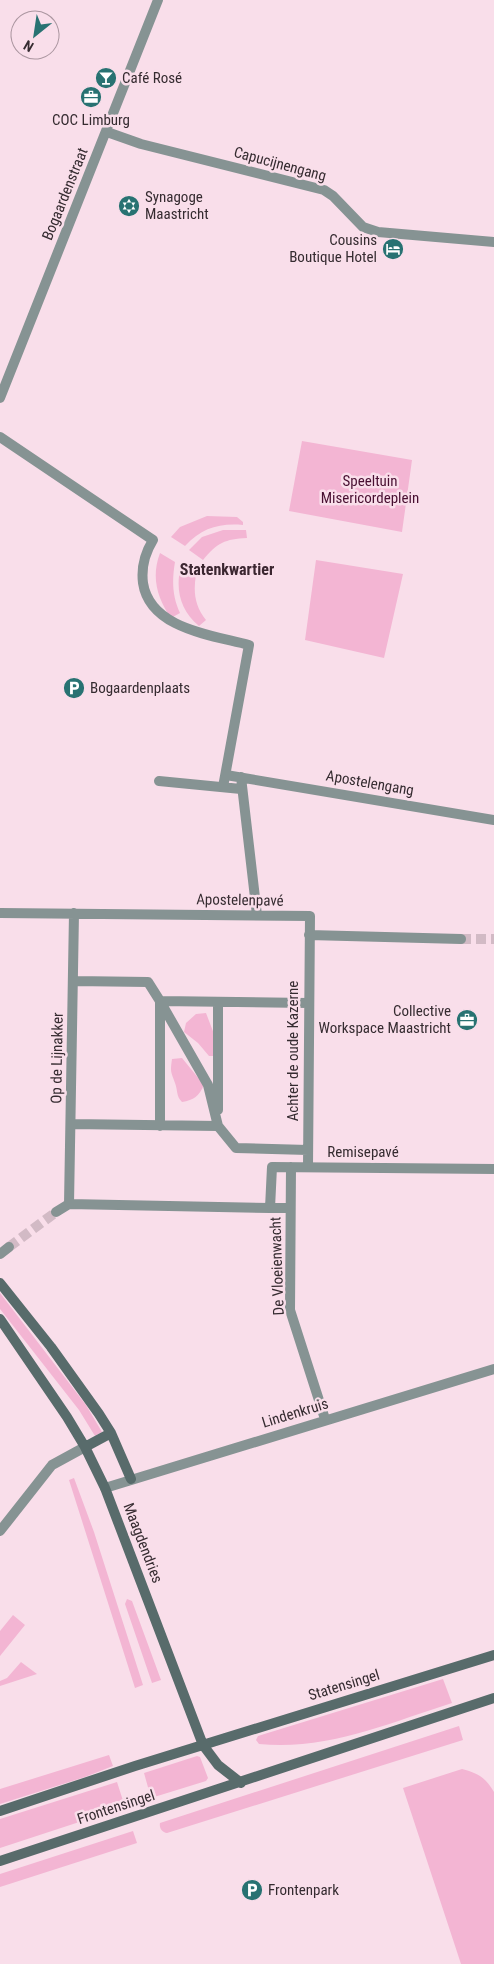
<svg xmlns="http://www.w3.org/2000/svg" width="494" height="1964" viewBox="0 0 494 1964" font-family="'Roboto Condensed',sans-serif">
  <style>
    .green { fill: #f3b5d3 }
    .lines { fill: none; stroke-linecap: round; stroke-linejoin: round }
    .street-tunnel { stroke: #d2bac5; stroke-width: 10; stroke-dasharray: 10 5; stroke-linecap: butt }
    .street { stroke: #869393; stroke-width: 10 }
    .secondary { stroke: #586b6b; stroke-width: 10 }
    .labels { text-anchor: middle; stroke-width: 5; stroke-linejoin: round; paint-order: stroke }
    .poi-label { font-size: 15px; fill: #352b30; stroke: #f9deea; text-anchor: start }
    .street-label { font-size: 15px; fill: #352b30; stroke: #f9deea }
    .park-label { font-size: 15px; fill: #480f31; stroke: #f9deea }
    .neighbourhood-label { font-size: 16px; font-weight: bold; fill: #3b2630; stroke: #f9deea }
  </style>
  <rect width="100%" height="100%" fill="#f9deea"/>
  <path class="green" d="M302 441 412 460 402 532 289 511Z
    M207 516 237 517 243 522V525C219 523 202 528 185 546L171 537 180 527Z
    M223 530H246L247 538C225 539 217 543 203 560L189 550 202 537Z
    M160 553 175 562C172 580 172 596 180 613L171 618C157 598 151 577 160 553Z
    M316 560 403 574 384 658 305 640Z
    M181 566 196 575C193 592 195 607 206 620L199 626C180 610 175 589 181 566Z
    M206 1013 214 1034V1056H209L198 1043 184 1032 186 1023 196 1014Z
    M182 1058 204 1085C199 1096 194 1100 182 1102 176 1096 178 1091 175 1083 171 1071 170 1073 172 1059Z
    M0 1293 86 1405 102 1432 95 1436 79 1410 0 1309Z
    M74 1478 94 1532 143 1685 135 1688 69 1480Z
    M127 1599 132 1601 161 1680 152 1683 125 1604Z
    M13 1615 25 1625 0 1656V1631Z
    M21 1662 37 1674 0 1686V1681L7 1678Z
    M443 1679 452 1703C389 1723 326 1751 259 1744L256 1740 258 1736Z
    M459 1726 463 1740 167 1833C162 1832 159 1828 160 1823Z
    M109 1755 113 1766 85 1777 0 1804V1789Z
    M197 1756 200 1757 208 1778 206 1781 151 1798 144 1773Z
    M462 1769C478 1773 486 1778 494 1792V1964H461L403 1788Z
    M117 1782 125 1807 0 1848V1819Z
    M133 1831 137 1843 0 1887V1874Z"/>
  <g class="lines">
    <path class="street-tunnel" d="M461 939H494
      M9 1247 56 1212"/>
    <path class="street" d="M107 132 141 144 324 190 333 196 363 227 378 232 494 242
      M0 398 158 0
      M0 437 153 540C145 553 141 567 143 583 150 629 212 635 249 645L223 787
      M226 775 494 820
      M241 777 257 915
      M159 781 241 789
      M0 913 310 916 308 1167
      M309 935 461 939
      M74 981 148 982 160 1001 308 1003
      M160 1001 208 1085 218 1126
      M218 1110V1002
      M71 1124 218 1126 236 1148 308 1150
      M160 1126V1002
      M291 1167 290 1310 325 1419
      M69 1204 74 913
      M270 1208H290
      M56 1212 69 1204 270 1208 272 1167 494 1169
      M0 1254 9 1247
      M105 1488 494 1369
      M0 1531 52 1465 85 1447"/>
    <path class="secondary" d="M0 1283 51 1347 99 1414 111 1433 131 1479
      M0 1319 67 1417 85 1447 105 1488 203 1745 218 1765 241 1783
      M85 1447 111 1433
      M0 1811 135 1766 494 1655
      M0 1861 494 1698"/>
  </g>
  <defs>
    <g id="bar-disc" transform="scale(1.125)"><circle r="9.5" fill="#287272" stroke="#f9deea"/><path d="M-6-5H6L.8 .8V4.5H3.5V6h-7V4.5H-.8V.8Z" fill="#fff"/></g>
    <g id="office-disc" transform="scale(1.125)"><circle r="9.5" fill="#287272" stroke="#f9deea"/><path d="M-6-3h4V-5.5h4V-3h4V5H-6ZM-1-4.5V-3h2v-1.5ZM-6 0V1H6V0Z" fill="#fff"/></g>
    <g id="synagogue-disc" transform="scale(1.125)"><circle r="9.5" fill="#287272" stroke="#f9deea"/><path d="M0-6.5L5.6 3.2H-5.6ZM0 6.5L5.6-3.2H-5.6Z" fill="#fff"/></g>
    <g id="hotel-disc" transform="scale(1.125)"><circle r="9.5" fill="#287272" stroke="#f9deea"/><path d="M-6-4.5h1.5V1H6V5H4.5V3h-9V5H-6ZM-4 0a1.8 1.8 0 1 1 3.6 0ZM.5 0V-2.5h3Q6-2.5 6 0Z" fill="#fff"/></g>
    <g id="parking-disc" transform="scale(1.125)"><circle r="9.5" fill="#287272" stroke="#f9deea"/><path d="M-3.5-5.5H1a3.5 3.5 0 0 1 0 7H-1V5.5H-3.5ZM-1-3.4V-.6H.8a1.4 1.4 0 0 0 0-2.8Z" fill="#fff"/></g>
  </defs>
  <g fill-rule="evenodd">
    <use href="#bar-disc" x="106" y="78"/>
    <use href="#office-disc" x="91" y="97"/>
    <use href="#synagogue-disc" x="129" y="206"/>
    <use href="#hotel-disc" x="393" y="249"/>
    <use href="#parking-disc" x="74" y="688"/>
    <use href="#office-disc" x="467" y="1020"/>
    <use href="#parking-disc" x="252" y="1890"/>
  </g>
  <g class="labels">
    <g class="poi-label">
      <text x="122" y="83">Café Rosé</text>
      <text x="91" y="125" text-anchor="middle">COC Limburg</text>
      <text x="145" y="202">Synagoge<tspan x="145" dy="17">Maastricht</tspan></text>
      <text x="377" y="245" text-anchor="end">Cousins<tspan x="377" dy="17">Boutique Hotel</tspan></text>
      <text x="90" y="693">Bogaardenplaats</text>
      <text x="451" y="1016" text-anchor="end">Collective<tspan x="451" dy="17">Workspace Maastricht</tspan></text>
      <text x="268" y="1895">Frontenpark</text>
    </g>
    <g class="street-label">
      <text transform="translate(280 164) rotate(15)" y="5">Capucijnengang</text>
      <text transform="translate(65 194) rotate(-68)" y="5">Bogaardenstraat</text>
      <text transform="translate(370 783) rotate(10)" y="5">Apostelengang</text>
      <text transform="translate(240 900) rotate(1)" y="5">Apostelenpavé</text>
      <text transform="translate(293 1051) rotate(-90)" y="5">Achter de oude Kazerne</text>
      <text transform="translate(57 1058) rotate(-89)" y="5">Op de Lijnakker</text>
      <text x="363" y="1157">Remisepavé</text>
      <text transform="translate(277 1266) rotate(-92)" y="5">De Vloeienwacht</text>
      <text transform="translate(295 1413) rotate(-17)" y="5">Lindenkruis</text>
      <text transform="translate(143 1543) rotate(69)" y="5">Maagdendries</text>
      <text transform="translate(344 1685) rotate(-17)" y="5">Statensingel</text>
      <text transform="translate(116 1807) rotate(-18)" y="5">Frontensingel</text>
    </g>
    <g class="park-label">
      <text x="370" y="486">Speeltuin<tspan x="370" dy="17">Misericordeplein</tspan></text>
    </g>
    <g class="neighbourhood-label">
      <text x="227" y="575">Statenkwartier</text>
    </g>
  </g>
  <g transform="translate(35 35) rotate(210)"><circle r="24" fill="#f9deea" stroke="#ab96a0"/>
  <path d="M0-4L9 19L0 12L-9 19Z" fill="#287272"/>
  <text y="-8" font-size="14" font-weight="bold" text-anchor="middle" fill="#352b30">N</text>
  </g>
</svg>
